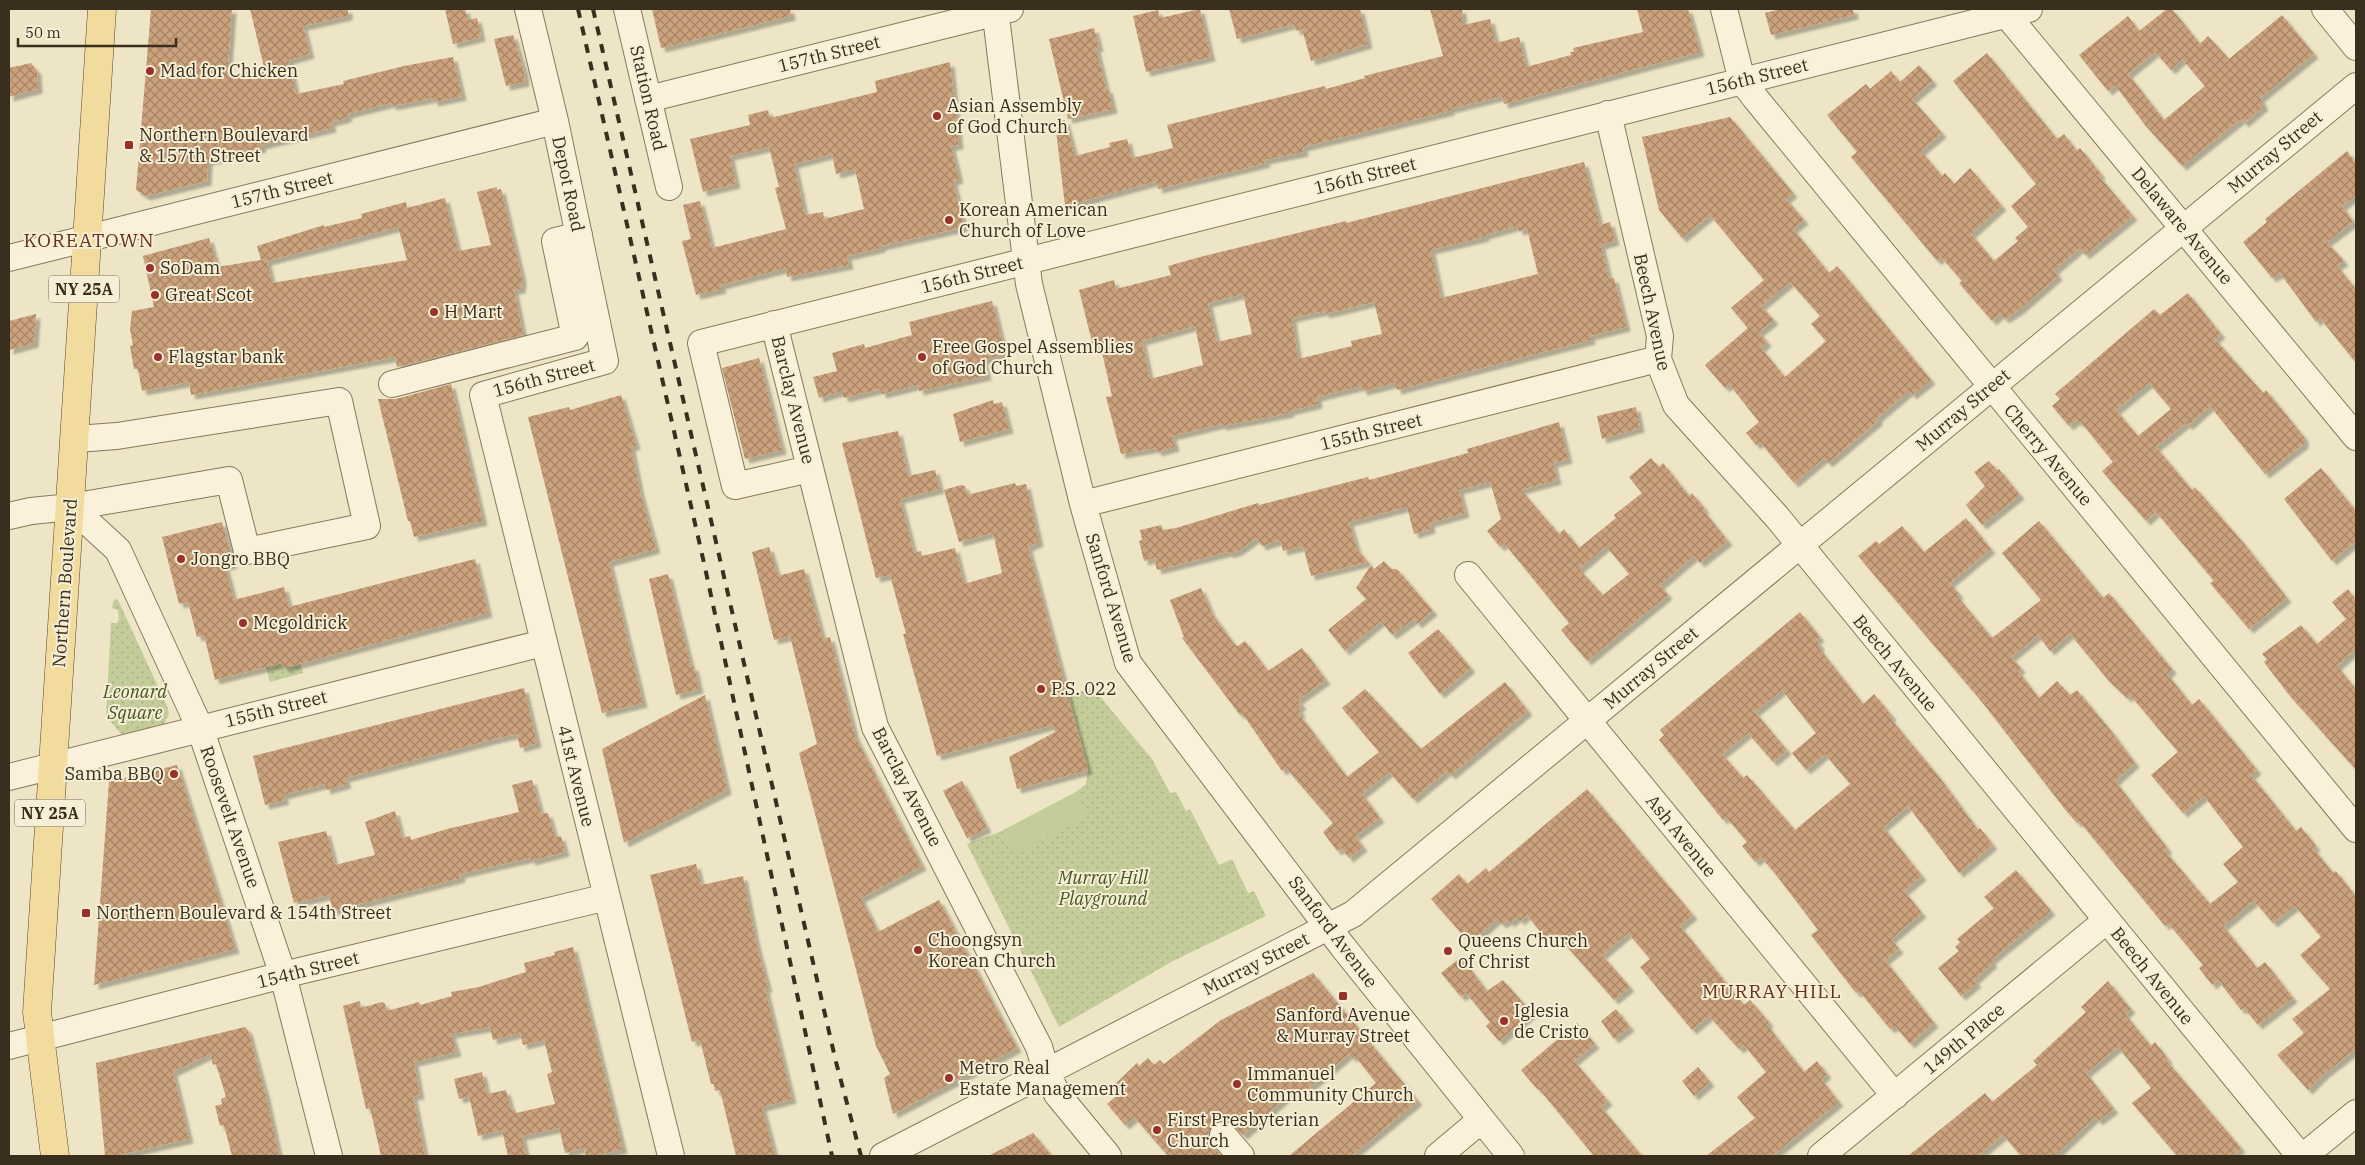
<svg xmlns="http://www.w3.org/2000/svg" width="2365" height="1165" viewBox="0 0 2365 1165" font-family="'IBM Plex Serif',serif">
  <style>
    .grass { fill: url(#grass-dots) }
    .pitch { fill: #c4cd99 }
    .building { fill: url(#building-cross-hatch); fill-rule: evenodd; filter: url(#shadow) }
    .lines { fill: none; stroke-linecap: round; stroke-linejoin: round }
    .minor-casing { stroke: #8a775b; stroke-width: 28 }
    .major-casing { stroke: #58452f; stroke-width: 29 }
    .minor { stroke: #f9f1d9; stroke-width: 26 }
    .major { stroke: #f1dc9e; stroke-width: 28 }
    .rail { stroke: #3a2e1f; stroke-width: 4; stroke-dasharray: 9 9; stroke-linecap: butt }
    .poi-dot { fill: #99312b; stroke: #f6eed5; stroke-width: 2 }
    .labels { text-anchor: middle; stroke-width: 4; stroke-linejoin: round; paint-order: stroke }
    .shield { fill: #f6eed5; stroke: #726856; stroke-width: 1 }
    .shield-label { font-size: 16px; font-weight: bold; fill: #3a2e1f }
    .street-label { font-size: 18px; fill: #3a2e1f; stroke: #f6eed5 }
    .poi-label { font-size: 18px; fill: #3a2e1f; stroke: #f6eed5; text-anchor: start }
    .park-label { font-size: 18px; font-style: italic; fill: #475626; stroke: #f6eed5 }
    .neighbourhood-label { font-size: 19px; letter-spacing: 1px; fill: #67321f; stroke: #f6eed5 }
  </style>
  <defs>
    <pattern id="grass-dots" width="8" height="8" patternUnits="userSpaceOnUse" patternTransform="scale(1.25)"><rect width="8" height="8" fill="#c4cd99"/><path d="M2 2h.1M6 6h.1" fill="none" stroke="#a9b083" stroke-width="1.8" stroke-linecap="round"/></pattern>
    <pattern id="building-cross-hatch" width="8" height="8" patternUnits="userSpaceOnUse" patternTransform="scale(1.25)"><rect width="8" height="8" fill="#cca27c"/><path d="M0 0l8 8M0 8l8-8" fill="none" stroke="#a78465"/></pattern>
    <filter id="shadow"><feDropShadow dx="4.5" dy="4.5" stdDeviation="1" flood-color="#0004"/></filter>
  </defs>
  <rect width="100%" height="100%" fill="#eee5c6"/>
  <path class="grass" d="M114 599 118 600 167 706 169 714 164 724 122 735 106 716 111 623H117L119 619 118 610 112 608Z
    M282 663 284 668 300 663 303 673 270 682 266 667Z
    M1093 688 1152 759 1170 793 1176 792 1186 811 1190 809 1219 865 1232 859 1248 893 1254 891 1266 916 1173 961 1059 1027 967 844 1002 831 1076 792 1086 784 1088 770 1068 695Z"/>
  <path class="pitch" d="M1076 792 1089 816 1014 855 1002 831Z"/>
  <path class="building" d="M151 9H232L227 76 264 67 250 9H348V16L303 26 310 54 289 60 296 94 344 84 343 81 404 66 453 57 462 96 434 102 433 98 392 106 391 103 347 114 348 117 343 119 331 122 332 128 261 145 262 148 208 161 207 181 146 196 136 190Z
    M445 9H465L468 20 477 18 481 37 453 44Z
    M652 9H790L791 16 661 48Z
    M1200 9 1211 57 1146 72 1133 16 1158 10 1160 18Z
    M1229 9H1360L1368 44 1311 61 1302 29 1296 31 1294 24 1237 39Z
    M1430 9H1462L1463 25 1490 19 1496 43 1519 37 1526 67 1571 55 1570 52H1574L1573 48 1643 32 1637 9H1688L1700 52 1504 104 1502 96 1450 109V111L1303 147 1304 152 1265 160 1266 163 1242 169 1158 189 1157 183 1153 182 1065 206 1055 122 1065 120 1075 156 1110 147 1109 143 1127 139 1132 158 1173 148 1167 125 1325 86 1326 89 1365 78 1364 76 1443 56Z
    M1781 9H1853L1854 15 1771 35 1765 13Z
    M2167 9H2172L2200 44 2208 36 2229 59 2282 15 2314 54 2260 98 2264 106 2244 123 2241 119 2182 166 2145 125 2115 85 2108 91 2079 55 2128 16 2139 31ZM2155 52 2171 70 2182 59 2205 86 2164 120 2128 74Z
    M1094 28 1099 47 1096 48 1106 89 1108 88 1113 109 1068 119 1049 39Z
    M513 35 524 71 525 82 506 86 494 39Z
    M1987 53 2057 139 2064 134 2077 151 2080 148 2101 174 2099 176 2133 216 2085 255 2080 248 2054 270 2058 276 2020 309 2005 319 2000 314 1992 321 1959 283 1962 281 1941 257 1937 261 1851 157 1857 152 1827 115 1866 84 1870 89 1891 71 1900 82 1919 65 1933 81 1912 99 1942 133 1921 151 1942 176 1945 173 1954 184 1970 168 2002 206 1971 234 1994 261 2018 241 2015 238 2028 227 2011 206 2036 184 1953 81Z
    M950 62 959 145 951 146 959 179 953 181 964 227 881 246V248L847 256 849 265 787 277 786 268 721 285 722 289 696 295 682 241 691 239 683 205 700 201 712 248 786 229 775 188 779 187 769 147 730 156 736 184 703 192 690 139 750 125 748 115 768 110 770 118 877 92 875 81ZM832 154 836 174 855 169 864 209 824 219 823 212 805 215 794 164Z
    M31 63 37 71 38 89 9 97V68Z
    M1730 117 1793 193 1786 199 1804 220 1793 229 1829 273 1837 266 1931 380 1912 395 1909 391 1877 418 1879 420 1828 463 1824 458 1794 483 1760 442 1756 445 1746 433 1759 422 1729 384 1725 388 1705 365 1748 328 1731 308 1764 280 1710 215 1682 238 1659 210 1642 137ZM1790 282 1820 316 1811 324 1826 341 1785 377 1761 348 1767 342 1759 332 1774 320 1761 306Z
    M2347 151 2356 163V195L2342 206 2353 222 2327 242 2344 261 2337 266 2356 289V363L2320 318 2316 322 2280 273 2272 278 2243 242 2267 222 2265 219Z
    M1584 162 1600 225 1610 222 1615 241 1601 245 1609 279 1614 278 1626 327 1590 336 1591 340 1397 390 1395 383 1363 391 1361 386 1317 397 1318 404 1289 411 1290 413 1222 426 1221 424 1172 436 1175 447 1157 452 1156 448 1121 454 1106 397 1112 396 1100 344 1093 346 1079 290 1114 280 1116 289 1171 275 1168 266 1200 257 1346 221V223ZM1517 226 1519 231 1527 229 1538 274 1441 298 1431 250 1485 237V235ZM1243 294 1252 334 1217 342 1208 303ZM1374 302 1382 334 1351 341 1352 346 1298 359 1292 318 1324 311 1325 314ZM1195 326 1203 365 1150 379 1142 341Z
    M497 187V190L501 189 522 278 521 289 514 290 523 335 397 367 395 357 191 395 189 382 142 391 138 369H134L130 346 133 345 130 329 132 311 154 307 143 256 209 238 217 267 261 260 257 246 324 225V227L362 218 361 214 406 202 407 208 445 198 458 251 491 245 477 192ZM398 227 407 260 272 283 267 261Z
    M2188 293 2221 334 2215 339 2263 393 2266 390 2304 437V444L2265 474 2210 406 2188 426 2186 423 2156 447 2192 490 2195 487 2246 546 2287 598 2249 629 2210 583 2214 581 2156 512 2146 521 2102 471 2113 462 2080 421 2078 423 2076 420 2069 426 2052 406 2060 399 2055 394 2154 309 2160 315ZM2149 383 2171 409 2138 436 2116 410Z
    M992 301 1005 354 983 360 987 376 919 391 918 385 882 394 880 389 844 398 842 391 819 398 813 377 837 371 832 353 864 344 865 348 912 335 909 322Z
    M36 314 34 343 9 350V321Z
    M759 358 782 450 745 459 722 368Z
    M451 384 483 521 414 537 410 521H408L378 399H396Z
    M621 395 636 445 631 447 640 492 656 549 609 562 643 703 602 713 528 417 569 407 570 410Z
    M993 400 994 404 1002 402 1009 429 960 442 953 414Z
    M1636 407 1640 428 1602 439 1597 416Z
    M1559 422 1568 459 1553 463 1557 480 1521 490 1559 534 1564 529 1579 548 1616 518 1614 515 1642 493 1629 477 1651 458 1659 467 1663 463 1689 496 1692 493 1705 509 1703 510 1728 541 1700 563 1694 556 1660 585 1668 595 1587 661 1561 630 1569 623 1504 543 1500 547 1487 531 1501 519 1490 482 1459 490 1465 513 1430 523 1431 529 1414 534 1407 507 1349 522 1357 549 1368 562 1311 576 1303 546 1283 551 1280 540 1262 546 1256 538 1238 551 1228 554V552L1157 570 1154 558 1144 561 1139 541 1142 540 1140 530 1161 525 1163 530 1176 528 1258 503 1259 505 1368 477 1369 480 1468 453 1467 449ZM1606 546 1629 574 1603 595 1579 569Z
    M898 431 908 476 935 470 940 489 900 499 914 553 921 551 922 556 955 548 964 584 1002 573 993 533 959 542 944 490 961 485 965 486 967 495 1015 483 1016 486 1026 484 1039 542 1028 547 1088 770 1017 789 1009 757 1055 732 1053 725 937 756 903 634H906L890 575 876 578 842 443Z
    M1989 461 1997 470 1999 469 2020 495 1982 525 1966 505 1985 486 1974 472Z
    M2321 468 2356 511V541L2332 561 2284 499Z
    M1966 518 1991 549 1950 583 1959 594 1957 596 1992 638 2041 600 2002 553 2039 521 2103 598 2109 593 2172 669 2167 674 2192 705 2199 699 2257 770 2251 775 2296 831 2301 827 2316 846 2313 848 2333 873 2336 871 2356 897V1049L2324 1074 2308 1090 2277 1055 2304 1033 2292 1019 2330 989 2300 955 2321 937 2295 906 2273 923 2254 901 2223 926 2257 968 2265 962 2293 998 2258 1025 2244 1008 2241 1010 2218 980 2212 985 2199 968 2203 965 2168 923 2165 926 2079 821 2077 823 2064 808 1982 702 1858 556 1876 541 1879 544 1902 526 1924 552ZM2070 634 2109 681 2127 698 2130 695 2178 752 2151 775 2183 813 2204 796 2243 847 2223 864 2238 882 2210 904 2165 851 2168 849 2115 781 2135 763 2112 732 2077 690 2070 695 2057 681 2039 698 2018 671 2021 668 2011 657 2038 635 2050 651Z
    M222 522 233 564 225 566 234 600 284 587 289 607 475 559 488 613 284 668 282 663 215 680 204 635 197 637 188 602 179 604 162 537Z
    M769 547 778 576 804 569 823 639 830 637 855 736 922 866 861 898 878 932 939 900 1017 1048 893 1114 884 1078 890 1074 876 1046 799 753 817 744 790 636 774 640 752 552Z
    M1384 561 1391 569H1397L1433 611 1417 624 1414 619 1392 635 1381 621 1345 651 1328 630 1366 599 1356 588 1371 565 1374 569Z
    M668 574 691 667 694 666 699 689 676 695 649 579Z
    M1201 588 1211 612 1234 644 1238 646 1245 641 1268 671 1302 648 1315 665 1326 680 1298 700 1302 705 1298 708 1301 712 1299 714 1347 777 1379 752 1342 708 1365 689 1421 749 1505 682 1528 711 1451 775 1447 771 1413 799 1389 772 1362 794 1380 818 1355 836 1363 847 1349 858 1341 848 1337 851 1323 832 1333 823 1286 768 1282 771 1242 713 1240 715 1182 638 1184 637 1170 600Z
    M2348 589 2356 600V649L2337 666 2356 689V770L2290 696 2264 662 2267 659 2262 654 2301 625 2317 644 2346 619 2332 602Z
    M1800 612 1820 637 1816 640 1820 645 1819 648 1863 704 1874 694 1892 716 1890 718 1940 778 1978 830 1980 828 1993 845 1959 873 1908 806 1883 827 1922 876 1904 891 1922 913 1891 939 1899 949 1885 960 1934 1023 1910 1044 1895 1026 1890 1029 1859 991 1856 993 1811 935 1818 930 1777 876 1761 857 1755 862 1742 846 1747 842 1726 817 1723 820 1659 740 1664 735 1660 730ZM1782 690 1816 733 1792 753 1806 770 1825 754 1850 784 1795 830 1747 775 1743 778 1722 754 1748 733 1773 762 1787 750 1755 712Z
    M1438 629 1471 668 1440 694 1408 653Z
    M524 688 537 743 520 748 517 734 499 738 345 778 347 784 326 790 325 784 283 795 285 800 265 805 253 756Z
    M705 695 727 790 624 843 602 749Z
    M177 765 235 949 94 985 109 782Z
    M532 780 541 814 548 813 555 837 561 836 565 852 531 861 530 858 460 874 461 878 333 911 329 895 294 903 278 842 326 831 335 865 375 855 365 822 395 811 402 838 410 836 411 840 447 829 519 812 512 785Z
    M962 781 987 828 967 838 943 791Z
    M1587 789 1693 915 1680 926 1744 1005 1750 1000 1769 1022 1767 1025 1804 1072 1817 1061 1827 1074 1821 1079 1839 1102 1772 1156H1706L1755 1118 1737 1097 1766 1072 1744 1045 1739 1049 1709 1016 1692 1030 1640 967 1650 959 1628 933 1602 955 1630 987 1614 1000 1555 933 1547 940 1527 915 1520 921 1517 917 1510 923 1508 920 1502 924 1497 919 1470 943 1431 899 1459 874 1467 884 1486 868 1489 872Z
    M696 864 701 885 743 876 756 943 768 988H765L792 1099 762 1107 775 1156H736L720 1090 715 1091 714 1084H711L700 1040 692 1042 650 875Z
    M2016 870 2051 911 1991 960 1993 963 1974 980 1977 983 1961 996 1938 968 1959 951 1955 947 1960 942 1957 939 1994 908 1984 897Z
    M573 947 623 1149 594 1156H586L584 1148 565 1153 559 1128 522 1136 526 1156H508L502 1130 478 1136 469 1096 459 1099 454 1079 482 1072 487 1094 506 1090 511 1110 515 1109 516 1113 555 1104 547 1074 552 1072 544 1040 523 1045 520 1033 493 1040 490 1027 451 1034 457 1052 414 1062 420 1095 413 1096 425 1156H381L370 1108 366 1109 343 1006 360 1001 361 1008 382 1002 385 1004 387 1011 419 1002 420 1005 452 996 451 992 479 987 526 972 524 963 555 955 554 952Z
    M1461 957 1487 991 1503 980 1532 1013 1499 1041 1486 1026 1490 1022 1466 993 1461 997 1441 973Z
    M1313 973 1418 1101 1351 1156H1289L1376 1083 1355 1056 1352 1058 1349 1054 1298 1097 1293 1091 1243 1135 1228 1121 1221 1120 1214 1123 1209 1130 1208 1138 1221 1156H1168L1134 1117 1125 1125 1107 1104 1115 1097 1109 1090 1137 1063 1139 1066 1148 1058 1154 1065 1160 1060 1164 1064 1221 1020Z
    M2108 981 2131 1009 2125 1014 2151 1046 2155 1042 2168 1059 2167 1061 2241 1148 2232 1156H2177L2132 1103 2151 1088 2118 1047 2086 1073 2114 1109 2098 1121 2095 1117 2054 1156H2021L2003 1135 1978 1156H1908L1985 1093 1992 1102 2037 1065 2033 1061 2086 1012 2081 1007Z
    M1616 1009 1630 1027 1614 1039 1601 1021Z
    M1577 1023 1595 1044 1574 1061 1608 1101 1601 1107 1642 1156H1594L1539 1089 1538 1090 1521 1070Z
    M245 1027 248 1030 266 1096 279 1156H232L224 1125 220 1126 215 1106 222 1104 221 1099 226 1097 216 1064 213 1065 210 1054 173 1072 189 1139 115 1156H105L96 1063Z
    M1698 1067 1710 1082 1694 1096 1682 1081Z
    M1033 1133 1052 1156H988Z"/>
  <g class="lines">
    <g class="minor-casing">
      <path id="minor" d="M528 9 555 121 605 361 483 395 671 1156
        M627 9 669 187
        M995 9 1029 284 1083 504 1128 663 1343 947 1511 1156
        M1724 9 1742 81 1756 99 2356 829
        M2325 9 2356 47
        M2006 14 2356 437
        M648 99 1010 9
        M1608 114 1660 336 1658 359 1676 405 1777 517 2300 1156
        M9 258 555 121
        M774 324 875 727 1039 1047 1046 1071 1057 1094 1108 1156
        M392 384 575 337 555 241 579 235
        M810 469 735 486 701 343 2029 9
        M1083 504 1658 359
        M71 507 118 550 200 728 283 975 329 1156
        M9 516 31 511 71 507 229 480 247 551 367 526 339 401 117 436 76 439
        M1468 575 1895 1096
        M9 777 543 643
        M9 1046 283 975 607 897
        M1223 1135 1241 1156
        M883 1156 1353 914 2356 86
        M1438 1156 1481 1120
        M1821 1156 2107 920
        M2304 1156 2356 1113"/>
    </g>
    <g class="major-casing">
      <path id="major" d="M55 1156 37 1012 102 9"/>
    </g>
    <use href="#minor" class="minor"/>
    <use href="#major" class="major"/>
    <path class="rail" d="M578 9 704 563 832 1156
      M593 9 836 1062 861 1156"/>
  </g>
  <g class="poi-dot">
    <circle cx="150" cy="71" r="5"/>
    <circle cx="937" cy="116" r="5"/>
    <rect x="124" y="140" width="10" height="10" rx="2.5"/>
    <circle cx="949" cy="220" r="5"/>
    <circle cx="150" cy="268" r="5"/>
    <circle cx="155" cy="295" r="5"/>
    <circle cx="434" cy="312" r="5"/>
    <circle cx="158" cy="357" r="5"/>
    <circle cx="922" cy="357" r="5"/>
    <circle cx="181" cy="559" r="5"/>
    <circle cx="243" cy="623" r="5"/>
    <circle cx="1041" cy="689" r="5"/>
    <circle cx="174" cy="774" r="5"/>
    <rect x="81" y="908" width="10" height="10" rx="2.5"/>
    <circle cx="918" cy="950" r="5"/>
    <circle cx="1448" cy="951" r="5"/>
    <rect x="1338" y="991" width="10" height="10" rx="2.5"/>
    <circle cx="1504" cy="1021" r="5"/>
    <circle cx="949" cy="1078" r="5"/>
    <circle cx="1237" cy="1084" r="5"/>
    <circle cx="1157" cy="1130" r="5"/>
  </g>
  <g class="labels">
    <g class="shield">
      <rect x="49" y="275.5" width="70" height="27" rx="4"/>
      <rect x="15" y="799.5" width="70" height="27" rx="4"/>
    </g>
    <g class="shield-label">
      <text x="84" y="295">NY 25A</text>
      <text x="50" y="819">NY 25A</text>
    </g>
    <g class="street-label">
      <text transform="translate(829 54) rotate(-14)" y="6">157th Street</text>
      <text transform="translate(1757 77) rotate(-14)" y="6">156th Street</text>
      <text transform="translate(648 98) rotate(77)" y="6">Station Road</text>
      <text transform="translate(2275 152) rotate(-40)" y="6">Murray Street</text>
      <text transform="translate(1365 176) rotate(-14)" y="6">156th Street</text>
      <text transform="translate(568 184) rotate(78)" y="6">Depot Road</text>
      <text transform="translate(282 190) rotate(-14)" y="6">157th Street</text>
      <text transform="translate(2182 226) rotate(50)" y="6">Delaware Avenue</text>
      <text transform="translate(972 275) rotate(-14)" y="6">156th Street</text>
      <text transform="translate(1652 312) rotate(78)" y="6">Beech Avenue</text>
      <text transform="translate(544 378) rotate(-15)" y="6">156th Street</text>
      <text transform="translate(793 400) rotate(76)" y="6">Barclay Avenue</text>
      <text transform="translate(1963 410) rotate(-40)" y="6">Murray Street</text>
      <text transform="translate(1371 432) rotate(-14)" y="6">155th Street</text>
      <text transform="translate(2048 455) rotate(50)" y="6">Cherry Avenue</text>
      <text transform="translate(65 583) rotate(-86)" y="6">Northern Boulevard</text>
      <text transform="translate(1111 598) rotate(73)" y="6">Sanford Avenue</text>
      <text transform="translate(1895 663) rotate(50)" y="6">Beech Avenue</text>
      <text transform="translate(1651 668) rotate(-40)" y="6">Murray Street</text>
      <text transform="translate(276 709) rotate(-14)" y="6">155th Street</text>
      <text transform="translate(576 776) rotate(76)" y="6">41st Avenue</text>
      <text transform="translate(907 787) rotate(63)" y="6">Barclay Avenue</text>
      <text transform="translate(230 817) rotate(71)" y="6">Roosevelt Avenue</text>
      <text transform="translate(1681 836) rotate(51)" y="6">Ash Avenue</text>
      <text transform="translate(1333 932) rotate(53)" y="6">Sanford Avenue</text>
      <text transform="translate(1256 964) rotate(-27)" y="6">Murray Street</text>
      <text transform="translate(308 970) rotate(-14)" y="6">154th Street</text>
      <text transform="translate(2152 976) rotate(51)" y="6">Beech Avenue</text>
      <text transform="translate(1964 1039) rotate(-40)" y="6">149th Place</text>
    </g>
    <g class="poi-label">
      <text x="160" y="77">Mad for Chicken</text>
      <text x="947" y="112">Asian Assembly<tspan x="947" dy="21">of God Church</tspan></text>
      <text x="139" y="141">Northern Boulevard<tspan x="139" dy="21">&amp; 157th Street</tspan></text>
      <text x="959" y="216">Korean American<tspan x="959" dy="21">Church of Love</tspan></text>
      <text x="160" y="274">SoDam</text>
      <text x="165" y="301">Great Scot</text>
      <text x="444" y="318">H Mart</text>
      <text x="932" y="353">Free Gospel Assemblies<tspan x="932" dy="21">of God Church</tspan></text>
      <text x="168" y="363">Flagstar bank</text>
      <text x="191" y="565">Jongro BBQ</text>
      <text x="253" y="629">Mcgoldrick</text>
      <text x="1051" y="695">P.S. 022</text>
      <text x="164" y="780" text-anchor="end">Samba BBQ</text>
      <text x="96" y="919">Northern Boulevard &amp; 154th Street</text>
      <text x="928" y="946">Choongsyn<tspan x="928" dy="21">Korean Church</tspan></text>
      <text x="1458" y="947">Queens Church<tspan x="1458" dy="21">of Christ</tspan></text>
      <text x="1514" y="1017">Iglesia<tspan x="1514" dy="21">de Cristo</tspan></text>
      <text x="1343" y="1021" text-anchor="middle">Sanford Avenue<tspan x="1343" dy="21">&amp; Murray Street</tspan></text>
      <text x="959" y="1074">Metro Real<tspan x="959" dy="21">Estate Management</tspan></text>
      <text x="1247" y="1080">Immanuel<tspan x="1247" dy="21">Community Church</tspan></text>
      <text x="1167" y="1126">First Presbyterian<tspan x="1167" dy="21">Church</tspan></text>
    </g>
    <g class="park-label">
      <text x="135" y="698">Leonard<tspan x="135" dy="21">Square</tspan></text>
      <text x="1103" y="884">Murray Hill<tspan x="1103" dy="21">Playground</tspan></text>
    </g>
    <g class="neighbourhood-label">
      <text x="89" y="247">KOREATOWN</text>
      <text x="1772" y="998">MURRAY HILL</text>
    </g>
  </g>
  <rect width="2365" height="1165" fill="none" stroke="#3a2e1f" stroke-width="20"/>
  <path d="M18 38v8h158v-8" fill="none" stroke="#3a2e1f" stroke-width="2.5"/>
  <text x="25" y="38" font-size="15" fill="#3a2e1f" stroke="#f6eed5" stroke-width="4" paint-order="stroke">50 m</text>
</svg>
